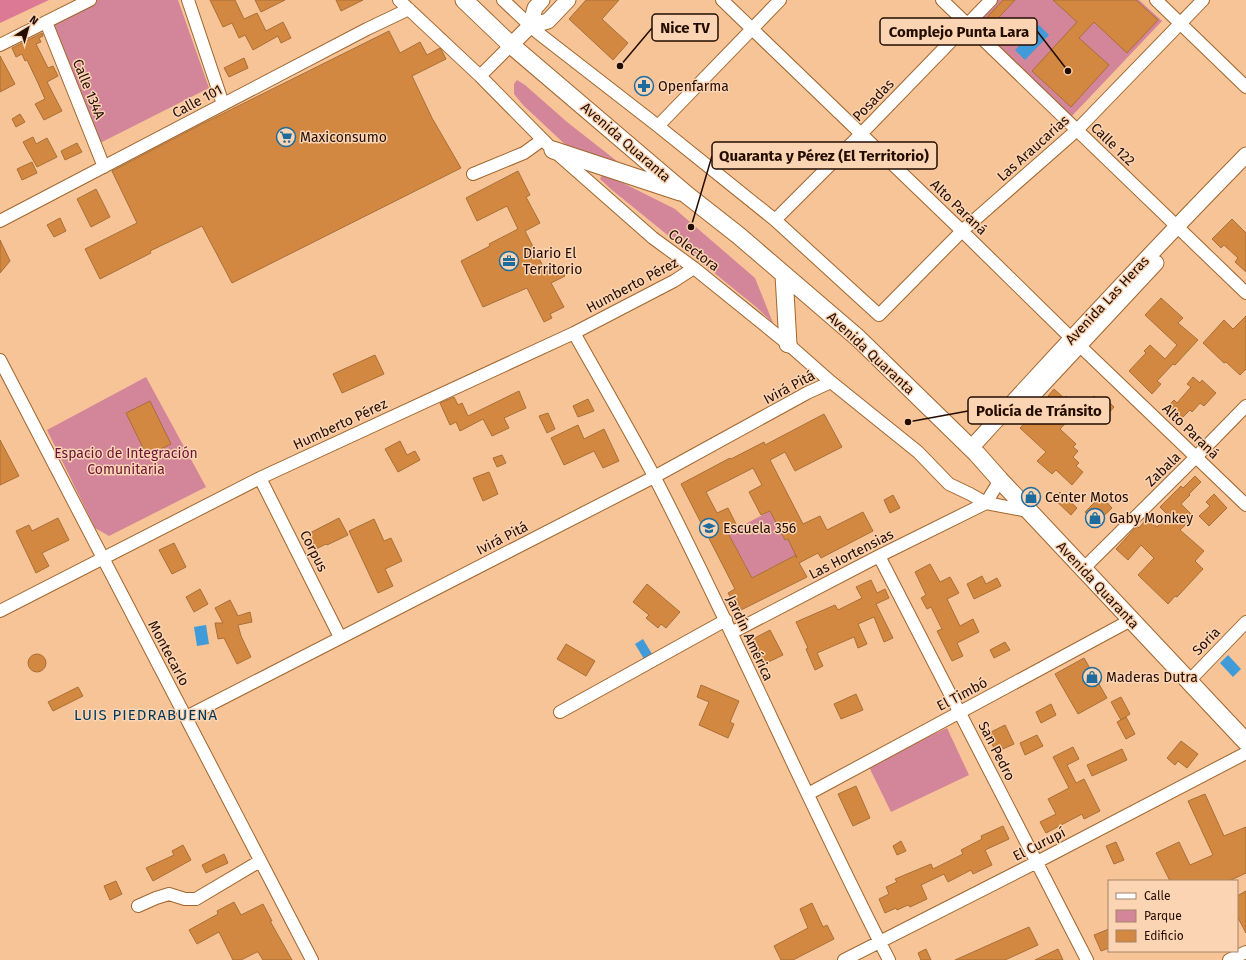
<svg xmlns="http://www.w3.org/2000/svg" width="1246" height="960" viewBox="0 0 1246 960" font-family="'Fira Sans',sans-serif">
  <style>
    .green { fill: #d3859a }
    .forest { fill: #dc7a96 }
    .water { fill: #419bd9 }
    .building { fill: #d28840; stroke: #a96f36; fill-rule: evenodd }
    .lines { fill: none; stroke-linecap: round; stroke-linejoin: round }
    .minor-casing { stroke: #a0662d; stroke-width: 14 }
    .major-casing { stroke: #a0662d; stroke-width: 17 }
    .highway-casing { stroke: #a0662d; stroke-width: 19 }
    .minor { stroke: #fff; stroke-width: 12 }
    .major { stroke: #fff; stroke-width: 15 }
    .highway { stroke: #fff; stroke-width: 17 }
    .labels { text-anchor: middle; stroke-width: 3; stroke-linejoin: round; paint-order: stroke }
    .poi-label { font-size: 14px; fill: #230d00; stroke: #fbd4b3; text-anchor: start }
    .street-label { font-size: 14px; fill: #230d00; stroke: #fbd4b3 }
    .park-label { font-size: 14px; fill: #6c1337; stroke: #fbd4b3 }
    .neighbourhood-label { font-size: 15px; letter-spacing: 1px; fill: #003759; stroke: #fbd4b3 }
    .leader { fill: none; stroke: #230d00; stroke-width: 1.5 }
    .callout-dot { fill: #230d00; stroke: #fbd4b3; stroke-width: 1.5 }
    .callout { fill: #fbd4b3; stroke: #230d00; stroke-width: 1.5 }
    .callout-label { font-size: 15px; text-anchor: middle; font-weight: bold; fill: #230d00 }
  </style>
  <rect width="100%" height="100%" fill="#f7c497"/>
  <path class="green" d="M86 0H178L209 88 100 143 43 20Z
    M998 0H1139L1162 21 1071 117 974 25Z
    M517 80 525 85 567 122 627 169 570 149 523 105 514 94V84Z
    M603 173 675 209 755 278 773 323 755 306 612 190 600 179Z
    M146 377 206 487 109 536 95 528 47 430Z
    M770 511 785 540 788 539 796 555 752 578 728 533Z
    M947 728 969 775 891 812 868 765Z"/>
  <path class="forest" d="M0 0H49L0 23Z"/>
  <path class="water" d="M1039 25 1049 35 1025 60 1015 50Z
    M206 625 209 644 197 646 194 627Z
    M643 639 652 654 644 659 635 644Z
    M1228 655 1241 669 1233 677 1220 663Z"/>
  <path class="building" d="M210 0H235L244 19 257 13 266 31 283 22 291 38 281 43 278 36 253 50 245 35 239 38 232 23 223 27Z
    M255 0H285L261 12Z
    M336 0H363L341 11Z
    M586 0H619L602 19 628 43 613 60 569 19Z
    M1003 0H1015L988 29 982 23Z
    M1053 0H1136L1158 20 1127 53 1094 22 1079 38 1109 65 1071 107 1032 71 1077 22Z
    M389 31 400 53 420 42 427 55 440 48 442 51 446 59 412 76 432 118 461 168 232 283 202 226 150 251 151 253 100 279 85 249 137 223 112 171 200 125Z
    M42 33 43 36 39 38 41 42 36 44 48 68 53 66 58 76 47 82 62 111 44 120 35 104 45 99 38 83 27 60 25 61 22 54 16 57 12 48Z
    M0 56 15 84 0 92Z
    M244 58 248 68 229 77 224 68Z
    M20 114 25 122 16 127 12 119Z
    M33 137 36 144 47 138 57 157 37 167 23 142Z
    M77 143 82 152 65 160 61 151Z
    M32 162 37 173 22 180 17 169Z
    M518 171 530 195 526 197 540 223 525 231 546 272 560 265 565 276 551 283 564 307 550 314 552 318 544 322 527 288 483 307 461 261 490 246 489 244 518 229 507 206 477 221 466 198Z
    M96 189 110 217 91 227 77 199Z
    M60 218 66 231 54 237 47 225Z
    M1232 219 1246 233V272L1235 262 1238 258 1224 245 1221 248 1212 239Z
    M0 240 10 261 0 273Z
    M1161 298 1183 318 1178 323 1198 340 1175 365 1173 364 1157 381 1161 384 1152 394 1129 371 1146 353 1144 351 1150 345 1165 359 1177 345 1145 315Z
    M1246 316V369L1240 375 1226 362 1224 363 1203 343 1224 320 1233 329Z
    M375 355 384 374 342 393 333 374Z
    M1193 377 1200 383 1202 380 1216 393 1204 406 1200 403 1192 412 1190 410 1180 420 1166 408 1174 400 1177 403 1191 387 1187 384Z
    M1054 389 1064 398 1066 396 1079 409 1060 429 1076 444 1073 447 1078 451 1073 457 1079 463 1076 466 1083 472 1072 485 1056 470 1052 474 1037 461 1046 452 1020 428 1049 397 1048 396Z
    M519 391 526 408 504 418 509 428 492 436 483 419 460 431 456 422 450 425 440 403 454 397 458 405 462 403 468 416Z
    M1094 396 1101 402 1105 398 1114 407 1107 415 1104 413 1103 414 1097 409 1090 415 1082 408Z
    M588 399 594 411 578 417 573 406Z
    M150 401 171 444 147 456 126 413Z
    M548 413 555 429 547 433 539 416Z
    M824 414 842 447 795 471 785 452 770 460 803 524 820 516 827 530 863 512 873 531 821 558 818 553 799 563 807 577 741 610 739 606 736 607 728 593 735 589 681 484 730 458 731 459 764 442 765 445ZM753 468 762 485 749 492 761 515 770 511 785 540 788 539 797 558 796 555 752 578 728 533 738 528 728 508 717 513 706 492Z
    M578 425 584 439 604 429 619 461 603 468 594 451 564 465 551 438Z
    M0 440 19 476 0 485Z
    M400 441 407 455 415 451 420 460 398 472 385 449Z
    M502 455 506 463 497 467 493 458Z
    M489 472 498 494 483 501 473 478Z
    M1195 476 1201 482 1189 494 1190 495 1181 504 1194 517 1180 530 1204 551 1195 561 1203 569 1177 597 1175 596 1168 604 1138 575 1154 558 1141 545 1128 560 1116 549 1137 526 1139 528 1147 518 1157 527 1168 515 1160 507 1181 486 1183 488Z
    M1060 492 1077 508 1071 515 1054 499Z
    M1214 494 1227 508 1209 526 1199 516 1210 506 1206 502Z
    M893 495 900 508 890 513 884 500Z
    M1101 496 1112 508 1096 523 1085 512Z
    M58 518 69 540 42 553 49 566 36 573 16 531 29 525 32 531Z
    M339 518 348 535 327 545 326 544 316 549 308 534Z
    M374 519 384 541 391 538 402 561 385 569 393 586 378 593 349 531Z
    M174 543 186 567 172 574 159 550Z
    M930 564 940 582 950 577 959 593 947 599 960 626 973 619 979 632 957 643 963 656 952 661 937 631 942 629 931 607 927 609 921 598 926 595 915 572Z
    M982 576 986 584 997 578 1001 586 974 599 967 584Z
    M871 580 877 593 885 589 889 598 876 604 893 638 884 642 874 617 858 624 867 644 858 648 854 637 817 653 823 666 815 670 806 649 808 648 796 622 835 605 838 610 862 598 856 587Z
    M647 584 680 612 666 628 661 624 658 628 646 618 649 615 633 602Z
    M200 589 208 604 194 612 186 597Z
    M230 600 238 616 250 612 252 622 238 625 241 636 251 657 237 664 224 638 218 639 215 623H223L215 608Z
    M770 630 783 655 760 666 752 651 758 648 753 639Z
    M1005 642 1010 650 994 658 990 650Z
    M566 644 595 661 586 676 557 659Z
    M28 663a9 9 0 1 1 18 0a9 9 0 1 1-18 0Z
    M1084 658 1107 698 1078 714 1055 674Z
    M701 685 739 701 730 722 734 724 728 738 699 725 709 702 697 697Z
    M78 687 83 696 53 711 48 702Z
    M856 694 863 710 841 719 834 704Z
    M1121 697 1130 714 1121 720 1111 702Z
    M1051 704 1056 715 1041 723 1036 712Z
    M1126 717 1135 734 1126 739 1117 722Z
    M1005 725 1014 744 996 752 987 734Z
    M1037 735 1043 746 1025 755 1020 743Z
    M1181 741 1198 754 1187 768 1178 761 1175 765 1167 758Z
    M1073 747 1079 759 1067 765 1076 783 1084 779 1100 811 1084 819 1082 814 1046 833 1040 822 1056 814 1048 799 1069 788 1053 757Z
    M1122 749 1127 760 1092 776 1087 765Z
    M856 786 870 818 853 826 838 794Z
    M1205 794 1224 836 1246 827V873L1229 881H1170L1156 853 1179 842 1190 865 1213 855 1188 801Z
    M1003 826 1009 839 985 850 992 865 973 874 971 870 948 882 944 874 921 885 927 899 910 907 908 905 897 910 896 908 885 913 879 899 889 894 886 887 897 882 895 879 931 864 933 869 963 854 961 850 982 839 981 836Z
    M901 841 906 851 897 855 893 846Z
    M1116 842 1124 860 1114 864 1106 846Z
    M183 845 191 860 153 881 146 868 174 855 172 851Z
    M224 854 228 863 206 873 202 865Z
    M116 881 122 894 110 900 104 886Z
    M1246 891V933L1237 916V896Z
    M234 902 241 915 263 904 272 921H270L292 960H263L258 952H257L241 960H233L219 932 197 944 189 930 218 914 217 911Z
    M812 903 823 927 827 925 834 939 793 960H781L774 946 808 928 800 909Z
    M1029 927 1038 945 1005 960H955Z
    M1109 929V948L1101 951 1094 935Z
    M926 949 931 960H921L918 953Z
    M1058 949 1063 960H1035Z"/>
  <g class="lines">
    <g class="minor-casing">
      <path id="minor" d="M188 0 223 104
        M399 0 480 76 553 150 653 238 694 268 788 344 831 382 918 452 949 484 970 494 986 503 1028 511
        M503 0 537 32 658 126 775 220 879 315 962 231 1077 130 1203 0
        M722 0 962 231 1071 338
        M942 0 1246 293
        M1156 0 1246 87
        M46 22 104 167
        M0 45 90 0
        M480 76 511 45
        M658 126 780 0
        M473 174 524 153 542 140
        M775 220 861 134 991 0
        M0 221 367 29 409 9
        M574 333C601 381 629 429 655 478 737 637 807 801 889 960
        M1080 346 1246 505
        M0 360 312 960
        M260 478 340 637
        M879 556 1087 960
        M1083 569 1196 457 1246 406
        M0 611 260 478 574 333 674 281 694 268
        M731 633 879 556 986 503 1000 480
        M1189 681 1246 622
        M560 712 726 620
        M186 717 654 477 807 393 831 382
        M808 794 1131 620
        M138 906 156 898 169 894 185 899H196L260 861
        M844 960 1037 862 1246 753
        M1229 960 1246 952"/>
    </g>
    <g class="major-casing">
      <path id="major" d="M530 26 535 8 542 0
        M511 45 530 26 548 21 568 0
        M1033 395 1156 263
        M971 448C1061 349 1152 251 1246 155"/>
    </g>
    <g class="highway-casing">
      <path id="highway" d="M464 0 511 45 687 195 738 235 858 338 977 454 1000 480 1246 742
        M553 150 680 192
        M784 275 788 344"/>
    </g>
    <use href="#minor" class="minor"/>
    <use href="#major" class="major"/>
    <use href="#highway" class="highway"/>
  </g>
  <defs>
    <g id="pharmacy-ring" transform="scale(1)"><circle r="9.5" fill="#fbd4b3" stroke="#1e6c9e" stroke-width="1.5"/><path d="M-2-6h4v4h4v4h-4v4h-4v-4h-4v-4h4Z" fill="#1e6c9e"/></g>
    <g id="supermarket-ring" transform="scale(1)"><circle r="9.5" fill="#fbd4b3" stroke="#1e6c9e" stroke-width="1.5"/><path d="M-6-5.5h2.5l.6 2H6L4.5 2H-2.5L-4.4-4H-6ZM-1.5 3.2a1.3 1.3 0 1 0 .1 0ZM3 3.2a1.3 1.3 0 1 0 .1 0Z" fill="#1e6c9e"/></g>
    <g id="office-ring" transform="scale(1)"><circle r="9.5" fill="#fbd4b3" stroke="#1e6c9e" stroke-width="1.5"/><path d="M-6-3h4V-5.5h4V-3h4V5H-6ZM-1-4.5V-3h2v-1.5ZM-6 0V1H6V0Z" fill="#1e6c9e"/></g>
    <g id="shop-ring" transform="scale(1)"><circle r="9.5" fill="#fbd4b3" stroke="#1e6c9e" stroke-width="1.5"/><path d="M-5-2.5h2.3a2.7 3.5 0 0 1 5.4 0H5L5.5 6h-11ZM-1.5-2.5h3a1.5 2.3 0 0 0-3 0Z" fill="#1e6c9e"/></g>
    <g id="school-ring" transform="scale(1)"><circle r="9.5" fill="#fbd4b3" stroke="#1e6c9e" stroke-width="1.5"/><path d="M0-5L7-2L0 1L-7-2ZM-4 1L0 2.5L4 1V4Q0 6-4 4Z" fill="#1e6c9e"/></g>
  </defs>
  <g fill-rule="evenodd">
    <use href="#pharmacy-ring" x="644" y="86"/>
    <use href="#supermarket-ring" x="286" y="137"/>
    <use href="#office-ring" x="509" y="261"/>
    <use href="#shop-ring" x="1031" y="497"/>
    <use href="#shop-ring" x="1095" y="518"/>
    <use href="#school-ring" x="709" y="528"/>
    <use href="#shop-ring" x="1092" y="677"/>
  </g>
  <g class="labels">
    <g class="poi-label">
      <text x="658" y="91">Openfarma</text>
      <text x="300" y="142">Maxiconsumo</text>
      <text x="523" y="258">Diario El<tspan x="523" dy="16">Territorio</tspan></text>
      <text x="1045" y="502">Center Motos</text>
      <text x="1109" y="523">Gaby Monkey</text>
      <text x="723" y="533">Escuela 356</text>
      <text x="1106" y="682">Maderas Dutra</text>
    </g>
    <g class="street-label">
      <text transform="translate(89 89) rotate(68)" y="5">Calle 134A</text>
      <text transform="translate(873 100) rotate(-46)" y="5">Posadas</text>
      <text transform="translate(197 101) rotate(-28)" y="5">Calle 101</text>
      <text transform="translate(626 142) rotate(41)" y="5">Avenida Quaranta</text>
      <text transform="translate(1113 144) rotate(44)" y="5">Calle 122</text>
      <text transform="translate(1033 148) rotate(-42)" y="5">Las Araucarias</text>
      <text transform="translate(959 207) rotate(44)" y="5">Alto Paraná</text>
      <text transform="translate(694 250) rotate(37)" y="5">Colectora</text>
      <text transform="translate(632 285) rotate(-28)" y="5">Humberto Pérez</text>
      <text transform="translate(1107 300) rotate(-47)" y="5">Avenida Las Heras</text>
      <text transform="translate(871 353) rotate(43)" y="5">Avenida Quaranta</text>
      <text transform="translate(789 387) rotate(-28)" y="5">Ivirá Pitá</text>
      <text transform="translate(340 424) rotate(-25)" y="5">Humberto Pérez</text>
      <text transform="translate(1191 431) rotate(44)" y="5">Alto Paraná</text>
      <text transform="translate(1163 469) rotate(-44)" y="5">Zabala</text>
      <text transform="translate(502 538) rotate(-27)" y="5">Ivirá Pitá</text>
      <text transform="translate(314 551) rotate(63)" y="5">Corpus</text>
      <text transform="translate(851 554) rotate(-27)" y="5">Las Hortensias</text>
      <text transform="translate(1098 585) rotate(47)" y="5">Avenida Quaranta</text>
      <text transform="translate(750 638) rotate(65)" y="5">Jardín América</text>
      <text transform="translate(1206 641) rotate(-46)" y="5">Soria</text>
      <text transform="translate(169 653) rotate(62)" y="5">Montecarlo</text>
      <text transform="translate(962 694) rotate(-28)" y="5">El Timbó</text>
      <text transform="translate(997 751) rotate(63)" y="5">San Pedro</text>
      <text transform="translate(1039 844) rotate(-27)" y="5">El Curupí</text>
    </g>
    <g class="park-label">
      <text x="126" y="458">Espacio de Integración<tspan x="126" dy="16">Comunitaria</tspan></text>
    </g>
    <g class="neighbourhood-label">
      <text x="146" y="720">LUIS PIEDRABUENA</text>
    </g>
  </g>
  <path class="leader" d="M620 66L652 28M1068 71L1037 31M691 227L712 156M908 422L968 411"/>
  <g class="callout-dot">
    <circle cx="620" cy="66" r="4"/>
    <circle cx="1068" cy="71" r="4"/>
    <circle cx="691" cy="227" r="4"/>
    <circle cx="908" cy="422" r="4"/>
  </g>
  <g class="callout">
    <rect x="652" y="14" width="66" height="27" rx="4"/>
    <rect x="880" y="18" width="157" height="27" rx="4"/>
    <rect x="712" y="142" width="225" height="27" rx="4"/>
    <rect x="968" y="397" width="142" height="27" rx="4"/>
  </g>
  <g class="callout-label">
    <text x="685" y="33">Nice TV</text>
    <text x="959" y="37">Complejo Punta Lara</text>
    <text x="824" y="161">Quaranta y Pérez (El Territorio)</text>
    <text x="1039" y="416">Policía de Tránsito</text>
  </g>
  <rect x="1108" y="880" width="130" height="72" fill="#fbd4b3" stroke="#a5846b"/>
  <rect x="1116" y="893" width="20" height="6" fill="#ffffff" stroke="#a5846b"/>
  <text x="1144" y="900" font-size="12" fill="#230d00">Calle</text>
  <rect x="1116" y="910" width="20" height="12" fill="#d3859a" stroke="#a5846b"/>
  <text x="1144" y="920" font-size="12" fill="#230d00">Parque</text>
  <rect x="1116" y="930" width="20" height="12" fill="#d28840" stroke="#a5846b"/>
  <text x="1144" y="940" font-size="12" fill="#230d00">Edificio</text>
  <g transform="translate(28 28) rotate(37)" stroke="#fbd4b3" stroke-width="3" paint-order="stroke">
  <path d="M0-3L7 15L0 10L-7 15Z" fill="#230d00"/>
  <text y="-6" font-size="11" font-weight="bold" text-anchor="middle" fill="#230d00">N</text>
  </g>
</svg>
